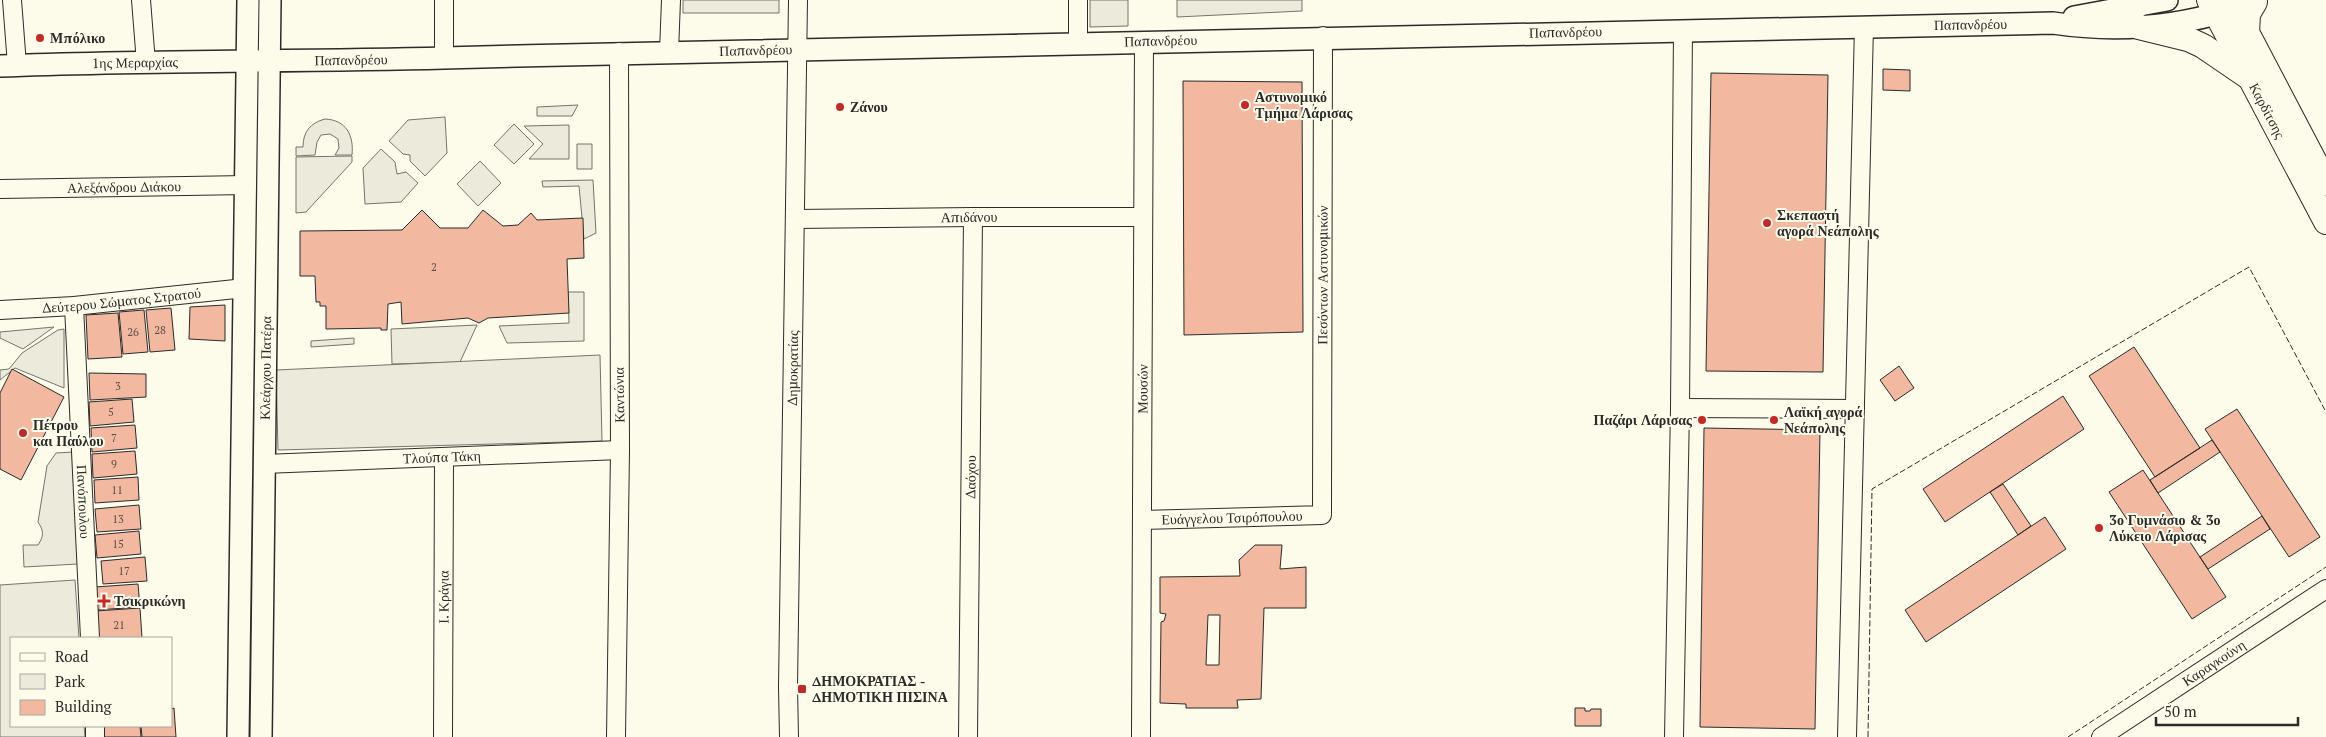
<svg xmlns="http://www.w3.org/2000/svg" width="2326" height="737" viewBox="0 0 2326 737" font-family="'PT Serif',serif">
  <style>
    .green { fill: #ecebdb; stroke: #74746e }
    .parking { fill: #eceadb; stroke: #74746e }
    .building { fill: #f2b8a0; stroke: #2b2b2b; fill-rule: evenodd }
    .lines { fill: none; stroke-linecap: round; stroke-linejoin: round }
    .minor-casing { stroke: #2b2b2b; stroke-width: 20 }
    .tertiary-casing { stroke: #2b2b2b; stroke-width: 24 }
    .secondary-casing { stroke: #2b2b2b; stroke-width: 26 }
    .minor { stroke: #fdfbea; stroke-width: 18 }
    .tertiary { stroke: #fdfbea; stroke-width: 21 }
    .secondary { stroke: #fdfbea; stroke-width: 24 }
    .fence { stroke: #2b2b2b; stroke-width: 1; stroke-dasharray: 6 2.5; stroke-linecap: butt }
    .poi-dot { fill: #c62828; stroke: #fdfbea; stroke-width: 2 }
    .labels { text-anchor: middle; stroke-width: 4; stroke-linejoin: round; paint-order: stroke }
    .number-label { font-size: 11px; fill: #5d4e48 }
    .street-label { font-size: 14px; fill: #2b2b2b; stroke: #fdfbea }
    .poi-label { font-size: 14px; font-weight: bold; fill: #2b2b2b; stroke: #fdfbea; text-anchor: start }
  </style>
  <rect width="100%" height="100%" fill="#fdfbea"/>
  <path class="green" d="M683 0H779V13H683Z
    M578 105 572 116H537V107Z
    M445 117 447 153 425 176 410 161V155L403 154 389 141 408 120Z
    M325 119C346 120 354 135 352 155H335L339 148 338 139 330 134 321 135 317 142 315 155 296 156V147H303C303 132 310 123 325 119Z
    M514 124 534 144 514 164 494 145Z
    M569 125V159H529L543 144 524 126Z
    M577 144H592V169H577Z
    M381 149 395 162 397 174 406 172 418 183 401 202 365 204 363 168Z
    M352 156V162L306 212 296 213V157Z
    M480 161 501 183 478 206 457 184Z
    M593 180 596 233 584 239 579 186 543 187 542 181Z
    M568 292H584V341L507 343 499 326 569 323Z
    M477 325 460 362 392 364 391 329Z
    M54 327 23 349 0 338V332Z
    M64 329V388L15 368 0 380V370L9 369 22 353 58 330Z
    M354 338V344L311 347V341Z
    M73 452 78 564 24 567 23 545H38C44 536 44 531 38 522L47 466 56 453Z
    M75 580 79 638H11V726H84L85 737H0V585Z"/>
  <path class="parking" d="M1090 0H1128V26L1090 27Z
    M1177 0H1302V11L1177 17Z
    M600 355 602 441 278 450 276 370Z"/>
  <path class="building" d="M1883 69 1910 70V91L1883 90Z
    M1711 73 1828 75 1823 372 1706 371Z
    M1183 81 1302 82 1303 332 1184 335Z
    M422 210 440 228H468L483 210 503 226 518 225 531 213 537 220 583 218 584 258 567 259 569 313 488 318 479 323 468 318 402 324 401 302 388 304 387 330H381V328L326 329V306H320V302H316L315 276H300V231L402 230Z
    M225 305V341L189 339 190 307Z
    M171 308 175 350 150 352 146 310Z
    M144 310 148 352 123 354 119 312Z
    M118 313 122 357 88 359 86 315Z
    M2134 347 2200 448 2155 477 2089 376Z
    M1899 366 1914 388 1895 401 1880 380Z
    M12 369 64 397 21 480 0 469V393Z
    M89 373 146 374V397L90 400Z
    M2063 396 2084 429 1945 522 1923 489Z
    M132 399 134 422 90 426 89 402Z
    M2237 409 2320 537 2289 557 2205 429Z
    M135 425 137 448 92 452 91 428Z
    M1704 428 1820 430 1815 729 1700 727Z
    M2212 440 2220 452 2158 493 2150 480Z
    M135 451 137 474 93 478 92 454Z
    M2143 470 2226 597 2192 619 2109 492Z
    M138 477 139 500 95 503 94 480Z
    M2003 484 2031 526 2018 535 1990 492Z
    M139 505 141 529 97 532 95 509Z
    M2262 516 2270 529 2208 569 2200 557Z
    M2045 517 2066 549 1926 642 1905 610Z
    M139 531 141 554 97 558 95 535Z
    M1255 545H1282L1280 569 1306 567V608H1264L1261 699 1237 700 1238 708H1186V704L1160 703 1161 622 1164 621 1166 614 1160 613V577L1240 576 1239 560ZM1208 615H1220L1219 665H1206Z
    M145 557 147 581 103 584 101 561Z
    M138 584 140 607 96 610 95 587Z
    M140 608 142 638H97L96 611Z
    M174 708 176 737H142L141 726H171V709Z
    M1575 708H1585V711H1590L1591 709H1601V726H1575Z
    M102 726H140L141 737H103Z"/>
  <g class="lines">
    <g class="minor-casing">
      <g id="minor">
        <path d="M12 0 17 65"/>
        <path d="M141 0 146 63"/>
        <path d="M1078 43V0"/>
        <path d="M669 52 671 0"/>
        <path d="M444 58V0"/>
        <path id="s1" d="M0 189 247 185"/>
        <path id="s2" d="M795 219 973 217H1143"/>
        <path id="s3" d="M74 306 90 638"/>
        <path id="s4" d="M0 310 74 306 245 288"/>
        <path d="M1680 408 1855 409"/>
        <path id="s5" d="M264 464 620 450"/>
        <path id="s6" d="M1142 520 1322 515 1323 36"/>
        <path d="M95 726V737"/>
        <path id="s7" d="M443 737 444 458"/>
        <path d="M616 737 620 450 619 52"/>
        <path id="s8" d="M789 737 788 687 798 0"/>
        <path id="s9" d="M968 737 973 217"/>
        <path id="s10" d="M1141 737 1144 42"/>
        <path d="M1674 737 1680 408 1683 30"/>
        <path d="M1847 737 1864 26"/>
        <path id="s11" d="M2101 737 2326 589"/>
      </g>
    </g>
    <g class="tertiary-casing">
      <g id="tertiary">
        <path d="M2074 17 2167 0"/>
        <path id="s12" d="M0 66C148 60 296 62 444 58 980 44 1516 32 2053 23 2113 32 2174 28 2232 9"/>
        <path d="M238 737 248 0"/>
        <path id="s13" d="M261 737 270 0"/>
      </g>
    </g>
    <g class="secondary-casing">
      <g id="secondary">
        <path id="s14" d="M2209 0 2326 222"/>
        <path d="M2230 0 2326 183"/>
        <path d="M2134 8 2144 0"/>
        <path d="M2139 27 2188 39 2203 46 2247 76"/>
        <path d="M2247 33 2248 14 2255 2"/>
      </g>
    </g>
    <use href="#minor" class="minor"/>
    <use href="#tertiary" class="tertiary"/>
    <use href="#secondary" class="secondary"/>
    <path class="fence" d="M1868 737 1872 489 2249 267 2326 412
      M2068 737 2326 567"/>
  </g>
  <g class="poi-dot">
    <circle cx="40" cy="38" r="5"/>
    <circle cx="1245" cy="105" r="5"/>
    <circle cx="840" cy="107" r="5"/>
    <circle cx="1767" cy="223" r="5"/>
    <circle cx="1702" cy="420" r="5"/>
    <circle cx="1774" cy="420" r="5"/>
    <circle cx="23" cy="433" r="5"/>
    <circle cx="2099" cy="528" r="5"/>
    <path d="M101.5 593.5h5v5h5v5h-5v5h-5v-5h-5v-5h5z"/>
    <rect x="797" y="684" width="10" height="10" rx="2.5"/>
  </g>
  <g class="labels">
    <g class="number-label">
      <text x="434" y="271">2</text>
      <text x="160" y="334">28</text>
      <text x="133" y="336">26</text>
      <text x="118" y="390">3</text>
      <text x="111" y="416">5</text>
      <text x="114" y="442">7</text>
      <text x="114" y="468">9</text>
      <text x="117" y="494">11</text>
      <text x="118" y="523">13</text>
      <text x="118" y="548">15</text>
      <text x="124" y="575">17</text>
      <text x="119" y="629">21</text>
    </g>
    <g class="street-label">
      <text dy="5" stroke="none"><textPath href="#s12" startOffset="1971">Παπανδρέου</textPath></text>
      <text dy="5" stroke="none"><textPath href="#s12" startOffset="1566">Παπανδρέου</textPath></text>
      <text dy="5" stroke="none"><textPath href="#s12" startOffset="1161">Παπανδρέου</textPath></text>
      <text dy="5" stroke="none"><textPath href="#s12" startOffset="756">Παπανδρέου</textPath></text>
      <text dy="5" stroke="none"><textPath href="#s12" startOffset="351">Παπανδρέου</textPath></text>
      <text dy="5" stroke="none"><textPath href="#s12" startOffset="135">1ης Μεραρχίας</textPath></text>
      <text dy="5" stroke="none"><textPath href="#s14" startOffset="125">Καρδίτσης</textPath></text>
      <text dy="5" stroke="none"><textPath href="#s1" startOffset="124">Αλεξάνδρου Διάκου</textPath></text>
      <text dy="5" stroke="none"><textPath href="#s2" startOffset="174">Απιδάνου</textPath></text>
      <text dy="5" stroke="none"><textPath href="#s6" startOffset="420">Πεσόντων Αστυνομικών</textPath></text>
      <text dy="5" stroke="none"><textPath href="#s4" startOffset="122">Δεύτερου Σώματος Στρατού</textPath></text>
      <text dy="5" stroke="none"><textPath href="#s13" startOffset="369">Κλεάρχου Πατέρα</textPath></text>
      <text dy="5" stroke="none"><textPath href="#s8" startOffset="369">Δημοκρατίας</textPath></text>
      <text dy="5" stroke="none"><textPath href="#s10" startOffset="348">Μουσών</textPath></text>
      <text transform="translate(619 395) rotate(-91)" y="5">Καντώνια</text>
      <text dy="5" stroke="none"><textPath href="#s5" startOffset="178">Τλούπα Τάκη</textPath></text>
      <text dy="5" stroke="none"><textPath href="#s9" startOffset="260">Δαόχου</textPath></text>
      <text dy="5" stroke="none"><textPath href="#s3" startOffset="196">Πανόπουλου</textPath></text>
      <text dy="5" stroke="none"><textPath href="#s6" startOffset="90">Ευάγγελου Τσιρόπουλου</textPath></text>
      <text dy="5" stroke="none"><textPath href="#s7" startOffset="140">Ι. Κράγια</textPath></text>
      <text dy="5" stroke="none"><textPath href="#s11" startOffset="135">Καραγκούνη</textPath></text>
    </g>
    <g class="poi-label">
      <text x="50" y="43">Μπόλικο</text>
      <text x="1255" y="102">Αστυνομικό<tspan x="1255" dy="16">Τμήμα Λάρισας</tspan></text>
      <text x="850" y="112">Ζάνου</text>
      <text x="1777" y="220">Σκεπαστή<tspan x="1777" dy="16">αγορά Νεάπολης</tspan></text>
      <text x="1784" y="417">Λαϊκή αγορά<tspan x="1784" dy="16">Νεάπολης</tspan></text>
      <text x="1692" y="425" text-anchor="end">Παζάρι Λάρισας</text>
      <text x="33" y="430">Πέτρου<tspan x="33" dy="16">και Παύλου</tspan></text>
      <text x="2109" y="525">3ο Γυμνάσιο &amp; 3ο<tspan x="2109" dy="16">Λύκειο Λάρισας</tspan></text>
      <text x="114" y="606">Τσικρικώνη</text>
      <text x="812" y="686">ΔΗΜΟΚΡΑΤΙΑΣ -<tspan x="812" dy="16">ΔΗΜΟΤΙΚΗ ΠΙΣΙΝΑ</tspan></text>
    </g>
  </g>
  <rect x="10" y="637" width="162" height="90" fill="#fdfbea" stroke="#a9a89e"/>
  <rect x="20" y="653" width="25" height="8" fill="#fdfbea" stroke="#a9a89e"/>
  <text x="55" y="662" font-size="15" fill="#2b2b2b">Road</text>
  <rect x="20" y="674" width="25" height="15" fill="#ecebdb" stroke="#a9a89e"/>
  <text x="55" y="687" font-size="15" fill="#2b2b2b">Park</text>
  <rect x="20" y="700" width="25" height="15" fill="#f2b8a0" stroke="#a9a89e"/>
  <text x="55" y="712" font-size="15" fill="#2b2b2b">Building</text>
  <path d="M2156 717v8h142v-8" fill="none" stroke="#2b2b2b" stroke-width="2.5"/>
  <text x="2164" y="717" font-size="15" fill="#2b2b2b" stroke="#fdfbea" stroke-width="4" paint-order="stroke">50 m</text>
</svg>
